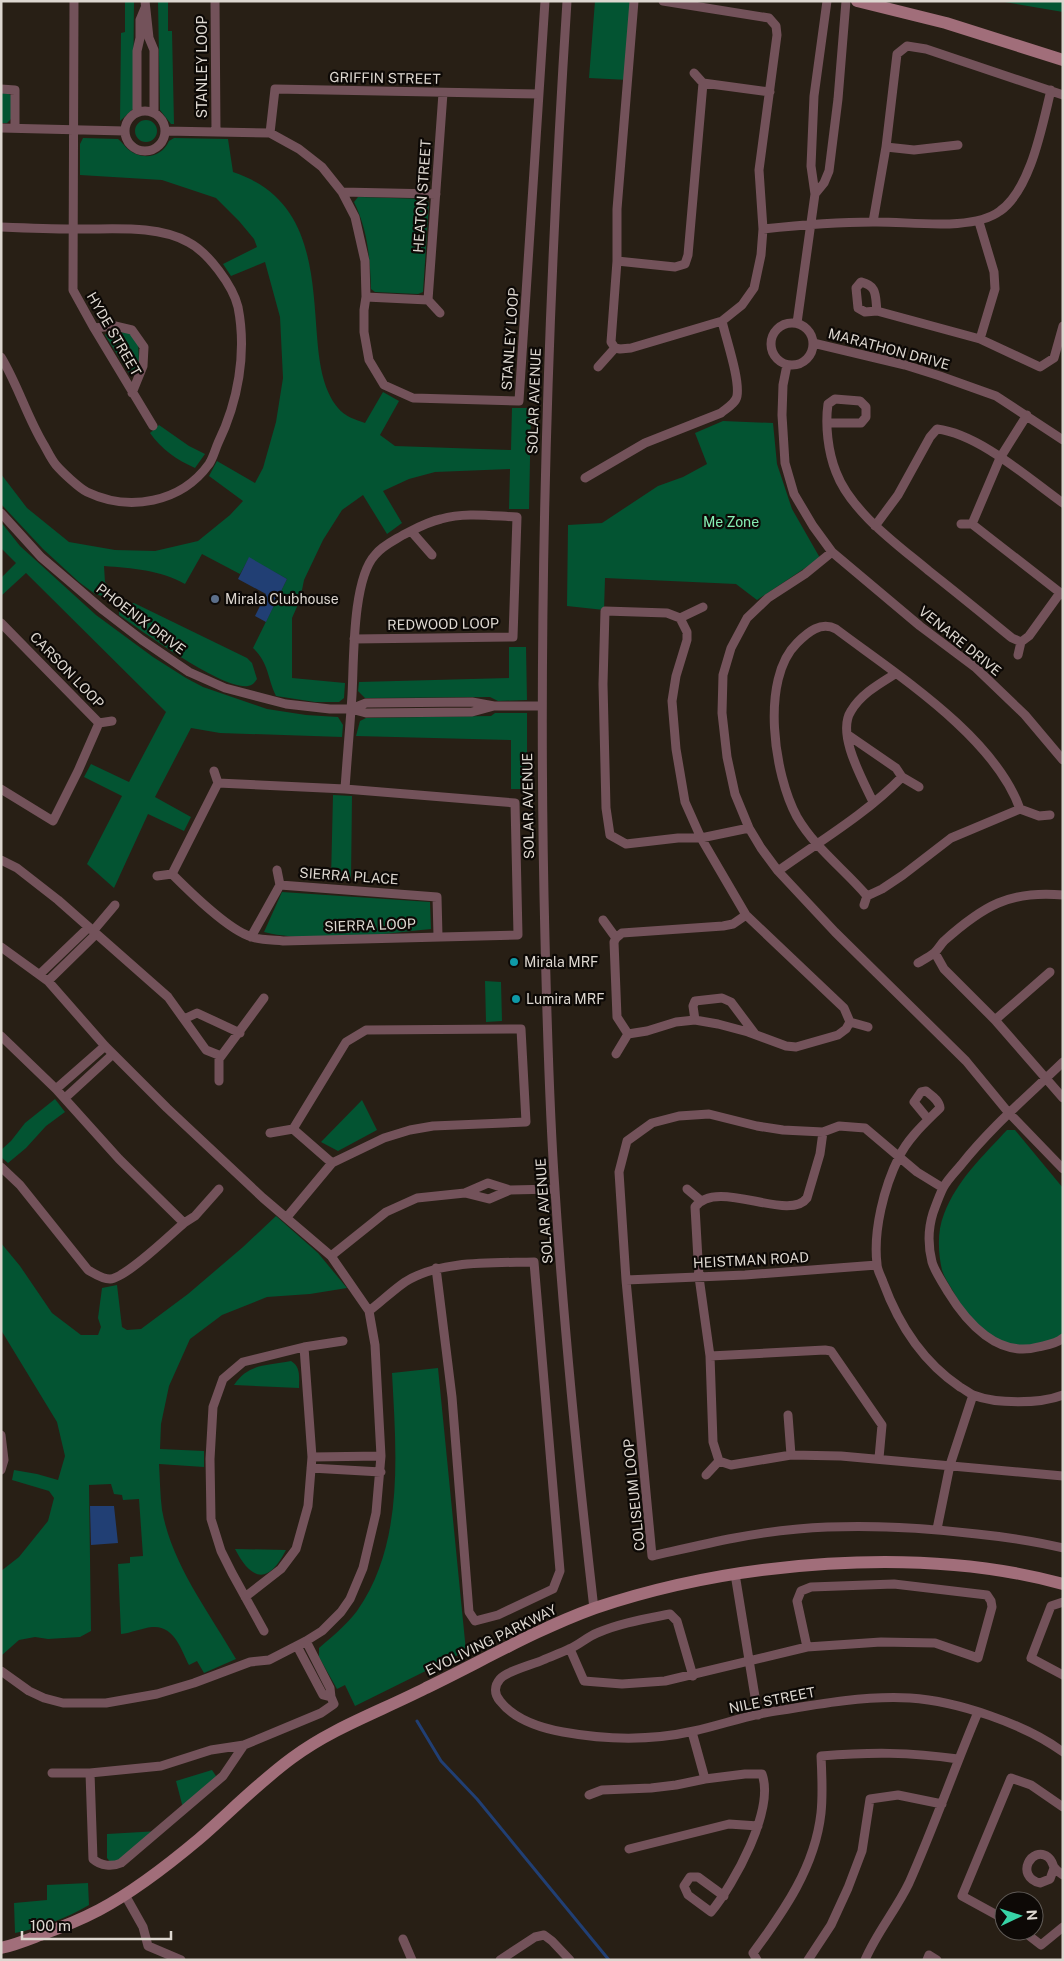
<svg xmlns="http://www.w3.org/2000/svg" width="1064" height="1961" viewBox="0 0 1064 1961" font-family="'Public Sans',sans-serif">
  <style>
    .green { fill: #035432 }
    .water { fill: #213f74 }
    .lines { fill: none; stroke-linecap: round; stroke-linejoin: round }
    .stream { stroke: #213f74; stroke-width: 3 }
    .street { stroke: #73525a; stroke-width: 9 }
    .secondary { stroke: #a16e7a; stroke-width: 12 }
    .service-dot { fill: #5c6f8a; stroke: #0d0906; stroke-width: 2 }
    .culture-dot { fill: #0f9aa8; stroke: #0d0906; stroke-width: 2 }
    .labels { text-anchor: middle; stroke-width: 4.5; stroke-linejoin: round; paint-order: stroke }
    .street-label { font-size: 14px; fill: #ddd7d0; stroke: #0d0906 }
    .park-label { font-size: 14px; fill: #86eeb4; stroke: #0d0906 }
    .poi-label { font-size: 14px; fill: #ddd7d0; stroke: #0d0906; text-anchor: start }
  </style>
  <rect width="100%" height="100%" fill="#281f15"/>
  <path class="green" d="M125 1H134L133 109 120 121 121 33 125 32Z
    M158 1H168V31H172L174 124H171L160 110Z
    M595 1H634L628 80 589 78Z
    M999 1H1063V12Z
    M1 93H7L12 96V118L7 123H1Z
    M135 131a11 11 0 1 1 22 0a11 11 0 1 1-22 0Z
    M83 138 118 139C122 142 125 147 129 150 143 161 162 157 169 141L174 138 228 139 233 172C310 198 312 267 317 336 319 360 322 389 338 408 344 416 356 420 365 423L383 392 399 401 380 435 395 446 511 450 512 408H531L529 509H509L510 469 435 472 409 479 383 491 402 523 387 534 363 495 342 510 323 540 304 580 300 600 292 618V678L345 683 344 698 339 702H315L276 696C267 677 269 663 253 648L287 579 249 558 240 574 202 554 185 584C160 570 132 568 104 566L105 582 109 587 106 594 102 596 95 594 79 582 43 549 1 504V474L27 508 69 542 115 550 155 551 198 541 230 515 243 501 209 476 217 461 255 483 263 468 276 422 283 378 280 317 265 262 231 276 223 264 257 247 254 239 239 221 216 198 162 180 80 175V144Z
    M358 197 424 199 429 203 423 292 418 294 375 292 371 289C370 258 368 231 354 202Z
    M109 331 130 333 138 341 139 363 134 372 130 375 105 335Z
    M723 421 773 423 777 464 792 509 820 558 757 600 736 584 605 578 604 610 567 606 568 525 602 523 658 486 683 477 707 464 695 433Z
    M159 425 189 446 205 454 195 468C177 460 161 449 150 433Z
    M1 522 20 546 96 615 153 657 186 678 203 687 267 709 306 715 338 717 343 725 342 737 220 733 191 728 155 797 191 817 184 831 148 814 114 888 87 864 122 796 84 777 91 764 129 782 166 712 26 573 1 596V578L16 563 1 548Z
    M134 603 247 658 252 663 257 679C255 682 253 685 248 686 222 690 142 631 119 615V605Z
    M509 647H526L527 700 498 701 490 697 370 698H365L358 691 359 682 509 678Z
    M495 713H527V789H511V740L356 736 360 721 366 718 491 716Z
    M333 795 352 796 351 881 331 879Z
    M282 892 430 902 431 929C381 934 312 944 264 932Z
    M485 981 501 982 502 1021 486 1022Z
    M55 1099 65 1112 46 1126 26 1148 8 1163 1 1157V1150L11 1141 25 1123Z
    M362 1100 377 1130 338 1151 321 1142Z
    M1007 1130H1015L1063 1188V1334C1057 1341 1047 1342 1039 1344 1000 1354 969 1321 953 1291 949 1284 944 1277 942 1270 938 1253 937 1231 944 1214 957 1180 983 1156 1007 1130Z
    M276 1216 318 1253 347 1288 310 1294 267 1297 222 1315 190 1339 169 1386 161 1424 160 1449 204 1451V1467L159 1464C160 1479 160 1495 162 1510 172 1565 209 1612 236 1659L204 1673 197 1661 189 1665C181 1649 174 1625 152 1627 142 1628 131 1633 121 1634L118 1564 130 1563V1557L143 1556 139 1499 123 1500 122 1495 114 1494 111 1484 89 1485 91 1631 80 1637 48 1639 35 1637 19 1640 2 1655 1 1571 19 1557 48 1521 54 1498 49 1491 12 1480 14 1470 37 1474 58 1480 65 1456 57 1422 1 1330V1243L20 1266 52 1313 81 1335H98L101 1327 98 1318 102 1288 117 1285 122 1327 127 1330 141 1329 188 1294 243 1247Z
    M291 1361C301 1367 299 1377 299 1388L234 1385C249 1363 266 1366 291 1361Z
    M438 1368 466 1651 355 1706 345 1685 337 1689 319 1657V1648C332 1637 346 1625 357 1611 405 1543 396 1451 392 1373Z
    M235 1549 286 1550C269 1584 252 1582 235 1549Z
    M212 1770 216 1776 213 1782 183 1808 176 1781Z
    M159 1831 121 1861 111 1863 107 1858V1834Z
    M88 1883 89 1905C67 1918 40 1928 15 1933L14 1903 47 1900V1885Z"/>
  <path class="water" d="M249 557 287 579 266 622 255 616 266 594 238 579Z
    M90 1506H114L118 1543 91 1545Z"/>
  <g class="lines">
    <path class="stream" d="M417 1721 441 1761 477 1799 609 1960"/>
    <path class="street" d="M74 1 73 290 94 328 153 426
      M145 1 149 38 154 50V112
      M215 1 216 132
      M567 1C547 313 537 627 545 939 547 1023 549 1107 555 1190 564 1330 578 1470 594 1609
      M634 1 617 209V261L611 342 615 348 620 349 631 348 722 321 742 305 754 288 761 255 763 229 759 170 777 35 776 26 769 18 663 1
      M827 1 814 96 811 166 815 194 824 183 829 171 838 99 846 1
      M694 73 703 83
      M1 89 15 90V128
      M125 131a20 20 0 1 1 40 0a20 20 0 1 1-40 0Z
      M137 112V51L140 38V20L145 8
      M1 128 125 131
      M165 131 270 133 299 149 322 167 342 192 355 217 365 261 366 297 364 310V332L369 360 384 385 413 398 519 401 545 1
      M270 133 275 89 539 94
      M886 147 914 150 958 145
      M342 192 436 194
      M873 222 886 147 897 54 907 46 926 49 1063 95
      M979 222 994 272 995 289 980 339
      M1 227C25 228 49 229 73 229 110 230 155 224 188 242 208 252 233 286 238 307 247 353 238 402 218 443 215 450 213 458 209 464 181 503 129 512 87 492 79 488 62 472 56 465 51 459 48 452 44 445 27 417 18 385 1 357
      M763 229C800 225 836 222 873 222 908 221 972 232 1000 211 1031 189 1042 126 1051 90
      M617 261 675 267 685 264 688 255 703 83 770 92
      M366 297 428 300 440 313
      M428 300 443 93
      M877 311C875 296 878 286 861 282L856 288 858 308 865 312 877 311 980 339 1040 367 1054 358 1063 326
      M771 344a21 21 0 1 1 42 0a21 21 0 1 1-42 0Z
      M797 323 815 194
      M94 328 115 326 132 330 144 347 143 366 132 393
      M813 343 905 365 940 376 996 396 1063 440
      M787 365 783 385 782 415 785 463 794 494 813 526 832 552 920 626 976 668 1025 715 1063 760
      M598 367 615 348
      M828 423H861L866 417V407L860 401 835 399 828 404C825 425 828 452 836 472 851 512 898 545 929 571 957 593 985 616 1012 638L1021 642 1029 636 1060 593
      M585 478 645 443 721 413C727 408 736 403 737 396 740 379 726 339 722 321
      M1 513 41 557 103 610 142 640 189 672 225 688 286 704 330 709H351L366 713 472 712 494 706
      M961 524H972
      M972 524 1000 458 1027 415
      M972 524 1063 595
      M875 526 898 495 930 437 937 429C979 434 1028 478 1063 503
      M411 531 432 555
      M832 552 805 574 768 598 747 618 731 648 723 675 722 713 727 757 735 794 749 828 761 848 778 871 835 932 966 1061 1008 1112 1063 1169
      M680 618 703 607
      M1 623 99 723
      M1018 655 1021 642
      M351 709 366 703 472 702 494 706H541
      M99 723 112 721
      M214 771 218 783
      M902 777 919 787
      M218 783 345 789 515 803 518 935 283 941C273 940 261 940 252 937 229 931 189 891 172 874Z
      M1 789 53 821 78 771 99 723
      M345 789C347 758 350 727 352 695 354 661 352 580 375 555 382 546 393 541 403 535 415 529 427 522 441 519 465 512 492 516 517 517L513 637 354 639
      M873 802C863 780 836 734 851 711 861 694 879 684 895 674
      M1020 809 1039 816 1050 815
      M749 828 701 838H678L626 844 610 835 606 808 603 684 605 611 667 613 680 618 687 632V640L676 676 672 701 676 749 685 802 701 838 746 915 844 1008 850 1022
      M1 860 17 868 58 900 168 997 206 1050 221 1056
      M277 870 280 885
      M778 871C820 841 866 814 902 777L896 768 848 735
      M157 876 172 874
      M867 896C844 869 815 848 797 817 774 775 760 679 797 643 808 632 821 621 836 629 897 675 994 736 1020 809
      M864 905 867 896 882 889 903 875 951 838 1020 809
      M603 920 616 938
      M93 931 115 905
      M251 937 280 885 437 897 438 936
      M1 947 48 981 105 1046 167 1108 263 1198 331 1256 369 1311 375 1345 381 1456 376 1513 363 1568 350 1599 341 1612 322 1631 306 1641 269 1660 250 1662 194 1683 157 1694 106 1703H63L44 1698 29 1691 1 1671
      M935 953 944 969 995 1020 1063 1098
      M918 963C923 960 929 957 934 953 938 950 940 945 944 941 983 906 1010 890 1063 895
      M40 974 89 927
      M48 981 96 934
      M184 1019 197 1013 240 1033
      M695 1020 693 1006 695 1001 722 998 731 1002 755 1034
      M995 1020 1050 972
      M850 1022 868 1027
      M628 1034 647 1031 676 1022 695 1020 718 1024 748 1032 786 1046 796 1047 838 1035 846 1029 850 1022
      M628 1034 617 1017 614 942 616 938 622 933 723 926 733 924 746 915
      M1 1036 56 1089 119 1159 184 1223C170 1235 126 1278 110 1279 102 1279 95 1274 88 1270L20 1185 1 1167
      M616 1054 628 1034
      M1063 1062C1028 1096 992 1126 961 1165 955 1172 947 1180 943 1188 939 1196 936 1205 933 1213 928 1229 928 1246 932 1262 935 1272 943 1283 948 1292 967 1323 998 1358 1038 1347 1046 1345 1057 1344 1063 1338
      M219 1081V1059L264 998
      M56 1089 105 1046
      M65 1098 113 1054
      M928 1119 914 1102 921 1092 926 1091C932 1096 939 1100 940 1108 925 1123 908 1138 899 1157 884 1187 873 1231 877 1264 877 1270 881 1276 883 1282 898 1323 923 1362 960 1387 964 1389 969 1393 973 1395 996 1404 1040 1404 1063 1395
      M293 1129 332 1163
      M270 1133 293 1129 346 1042 366 1030 521 1029 526 1122 433 1126 410 1130 384 1138 332 1163 287 1217
      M943 1188 917 1172 865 1128 839 1126 823 1132 783 1130 757 1126 709 1114 679 1116 652 1123 627 1141 619 1172 626 1280 652 1556C701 1545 749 1533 798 1529 858 1524 917 1527 977 1534 1006 1537 1034 1541 1063 1548
      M687 1189 700 1200
      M465 1193 488 1183 510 1190 555 1189
      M184 1223 195 1216 219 1189
      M331 1256 386 1212 417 1198 465 1193 489 1199 510 1190
      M626 1280 745 1275 877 1265
      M369 1311C381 1302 392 1291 405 1282 439 1260 494 1263 534 1262L560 1571 553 1589 498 1615 475 1621 469 1612 452 1397 436 1268
      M710 1356 825 1350 831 1351 882 1425 879 1458
      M788 1415 791 1455
      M1 1435 4 1460 1 1470
      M312 1457 381 1456
      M719 1461 713 1442 710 1356 699 1277 695 1207C717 1177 789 1223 807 1198L820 1154 823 1132
      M719 1461 731 1465 791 1455 841 1456 1063 1476
      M311 1468 381 1472
      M706 1475 719 1461
      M937 1529 950 1465 973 1395
      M735 1574 758 1715
      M245 1597 281 1569 296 1549 308 1506 312 1457 304 1347
      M1063 1602 1051 1606 1031 1658 1063 1675
      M264 1631 232 1573 221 1551 211 1519 210 1459 213 1407 223 1379 243 1362 304 1347 343 1341
      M297 1646 323 1695 331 1697
      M570 1649 584 1681 622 1684 665 1681 807 1647 881 1642 935 1643 978 1658 992 1607 991 1601 987 1595 894 1584 811 1587 801 1591 797 1601 807 1647
      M693 1676 677 1621 670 1614C645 1619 620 1623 597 1633 587 1637 579 1645 569 1649 561 1653 552 1656 543 1660 532 1665 507 1671 500 1679 494 1686 494 1694 500 1701 514 1719 541 1728 563 1732 607 1740 650 1741 694 1731 716 1726 737 1719 759 1714 807 1706 862 1695 910 1698 957 1701 1025 1724 1063 1752
      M692 1732 705 1779
      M52 1773H90L161 1766 211 1750 244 1745 321 1713 334 1704 331 1697 330 1688 306 1641
      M90 1773 93 1859C101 1866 112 1867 121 1863L223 1776 244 1745
      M589 1795 602 1790 651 1788 676 1785 705 1779 745 1774H762C775 1810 734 1884 711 1912L688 1895 684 1886 690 1877H698L724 1896
      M629 1849 729 1824 758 1826
      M1054 1868 1050 1879 1040 1883C1014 1876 1032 1845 1048 1857 1052 1860 1052 1863 1054 1867 1056 1870 1060 1873 1063 1875
      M125 1895 143 1927 148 1946 181 1960
      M1004 1919 962 1896 1011 1778 1031 1785 1063 1807
      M1023 1931 1041 1945 1063 1927
      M403 1939 412 1960
      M500 1960 535 1937 544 1935 552 1941 570 1960
      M757 1960 753 1953C784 1911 815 1867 821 1813 823 1794 822 1775 821 1756 871 1752 909 1752 958 1759
      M808 1960 831 1925 848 1888 862 1851 870 1799 898 1795 942 1804
      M865 1960C877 1932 896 1910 909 1883 934 1827 954 1769 978 1712
      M927 1960 929 1955 937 1960"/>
    <path class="secondary" d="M857 1 946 23 1063 60
      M1 1948C15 1945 27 1940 40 1935 60 1928 80 1920 99 1910 135 1891 168 1865 199 1839 230 1812 258 1783 292 1758 332 1728 381 1711 426 1688 482 1661 537 1629 595 1608 734 1561 921 1545 1063 1584"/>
  </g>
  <circle class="service-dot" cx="215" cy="599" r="5"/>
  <g class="culture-dot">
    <circle cx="514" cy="962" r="5"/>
    <circle cx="516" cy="999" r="5"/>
  </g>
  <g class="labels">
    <g class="street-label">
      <text transform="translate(202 67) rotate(-90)" y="5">STANLEY LOOP</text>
      <text transform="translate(385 78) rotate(1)" y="5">GRIFFIN STREET</text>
      <text transform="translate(422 196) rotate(-86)" y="5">HEATON STREET</text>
      <text transform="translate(114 334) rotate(60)" y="5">HYDE STREET</text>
      <text transform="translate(510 339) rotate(-86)" y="5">STANLEY LOOP</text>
      <text transform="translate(889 349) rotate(15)" y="5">MARATHON DRIVE</text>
      <text transform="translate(534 401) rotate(-88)" y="5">SOLAR AVENUE</text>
      <text transform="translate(141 619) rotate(37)" y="5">PHOENIX DRIVE</text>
      <text transform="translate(443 624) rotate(-1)" y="5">REDWOOD LOOP</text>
      <text transform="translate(960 641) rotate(39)" y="5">VENARE DRIVE</text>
      <text transform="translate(67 670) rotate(46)" y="5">CARSON LOOP</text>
      <text transform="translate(528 806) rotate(-91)" y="5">SOLAR AVENUE</text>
      <text transform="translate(349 876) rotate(4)" y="5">SIERRA PLACE</text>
      <text transform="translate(370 925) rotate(-2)" y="5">SIERRA LOOP</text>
      <text transform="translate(544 1211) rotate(-94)" y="5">SOLAR AVENUE</text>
      <text transform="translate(751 1260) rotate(-3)" y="5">HEISTMAN ROAD</text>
      <text transform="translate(634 1495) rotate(-96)" y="5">COLISEUM LOOP</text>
      <text transform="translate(491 1640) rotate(-26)" y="5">EVOLIVING PARKWAY</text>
      <text transform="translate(772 1700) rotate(-11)" y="5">NILE STREET</text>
    </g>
    <g class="park-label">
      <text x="731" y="527">Me Zone</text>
    </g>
    <g class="poi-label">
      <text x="225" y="604">Mirala Clubhouse</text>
      <text x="524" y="967">Mirala MRF</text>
      <text x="526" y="1004">Lumira MRF</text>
    </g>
  </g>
  <rect width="1064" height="1961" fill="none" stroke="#ddd7d0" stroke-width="5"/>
  <g transform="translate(1019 1916) rotate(86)"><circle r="24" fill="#0d0906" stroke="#605b57"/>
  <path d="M0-4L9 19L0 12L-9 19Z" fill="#37d4a6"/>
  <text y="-8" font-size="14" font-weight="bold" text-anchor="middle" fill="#ddd7d0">N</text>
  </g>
  <path d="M22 1931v8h149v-8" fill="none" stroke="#ddd7d0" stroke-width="2.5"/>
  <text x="30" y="1931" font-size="15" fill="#ddd7d0" stroke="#0d0906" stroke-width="4" paint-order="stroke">100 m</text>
</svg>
